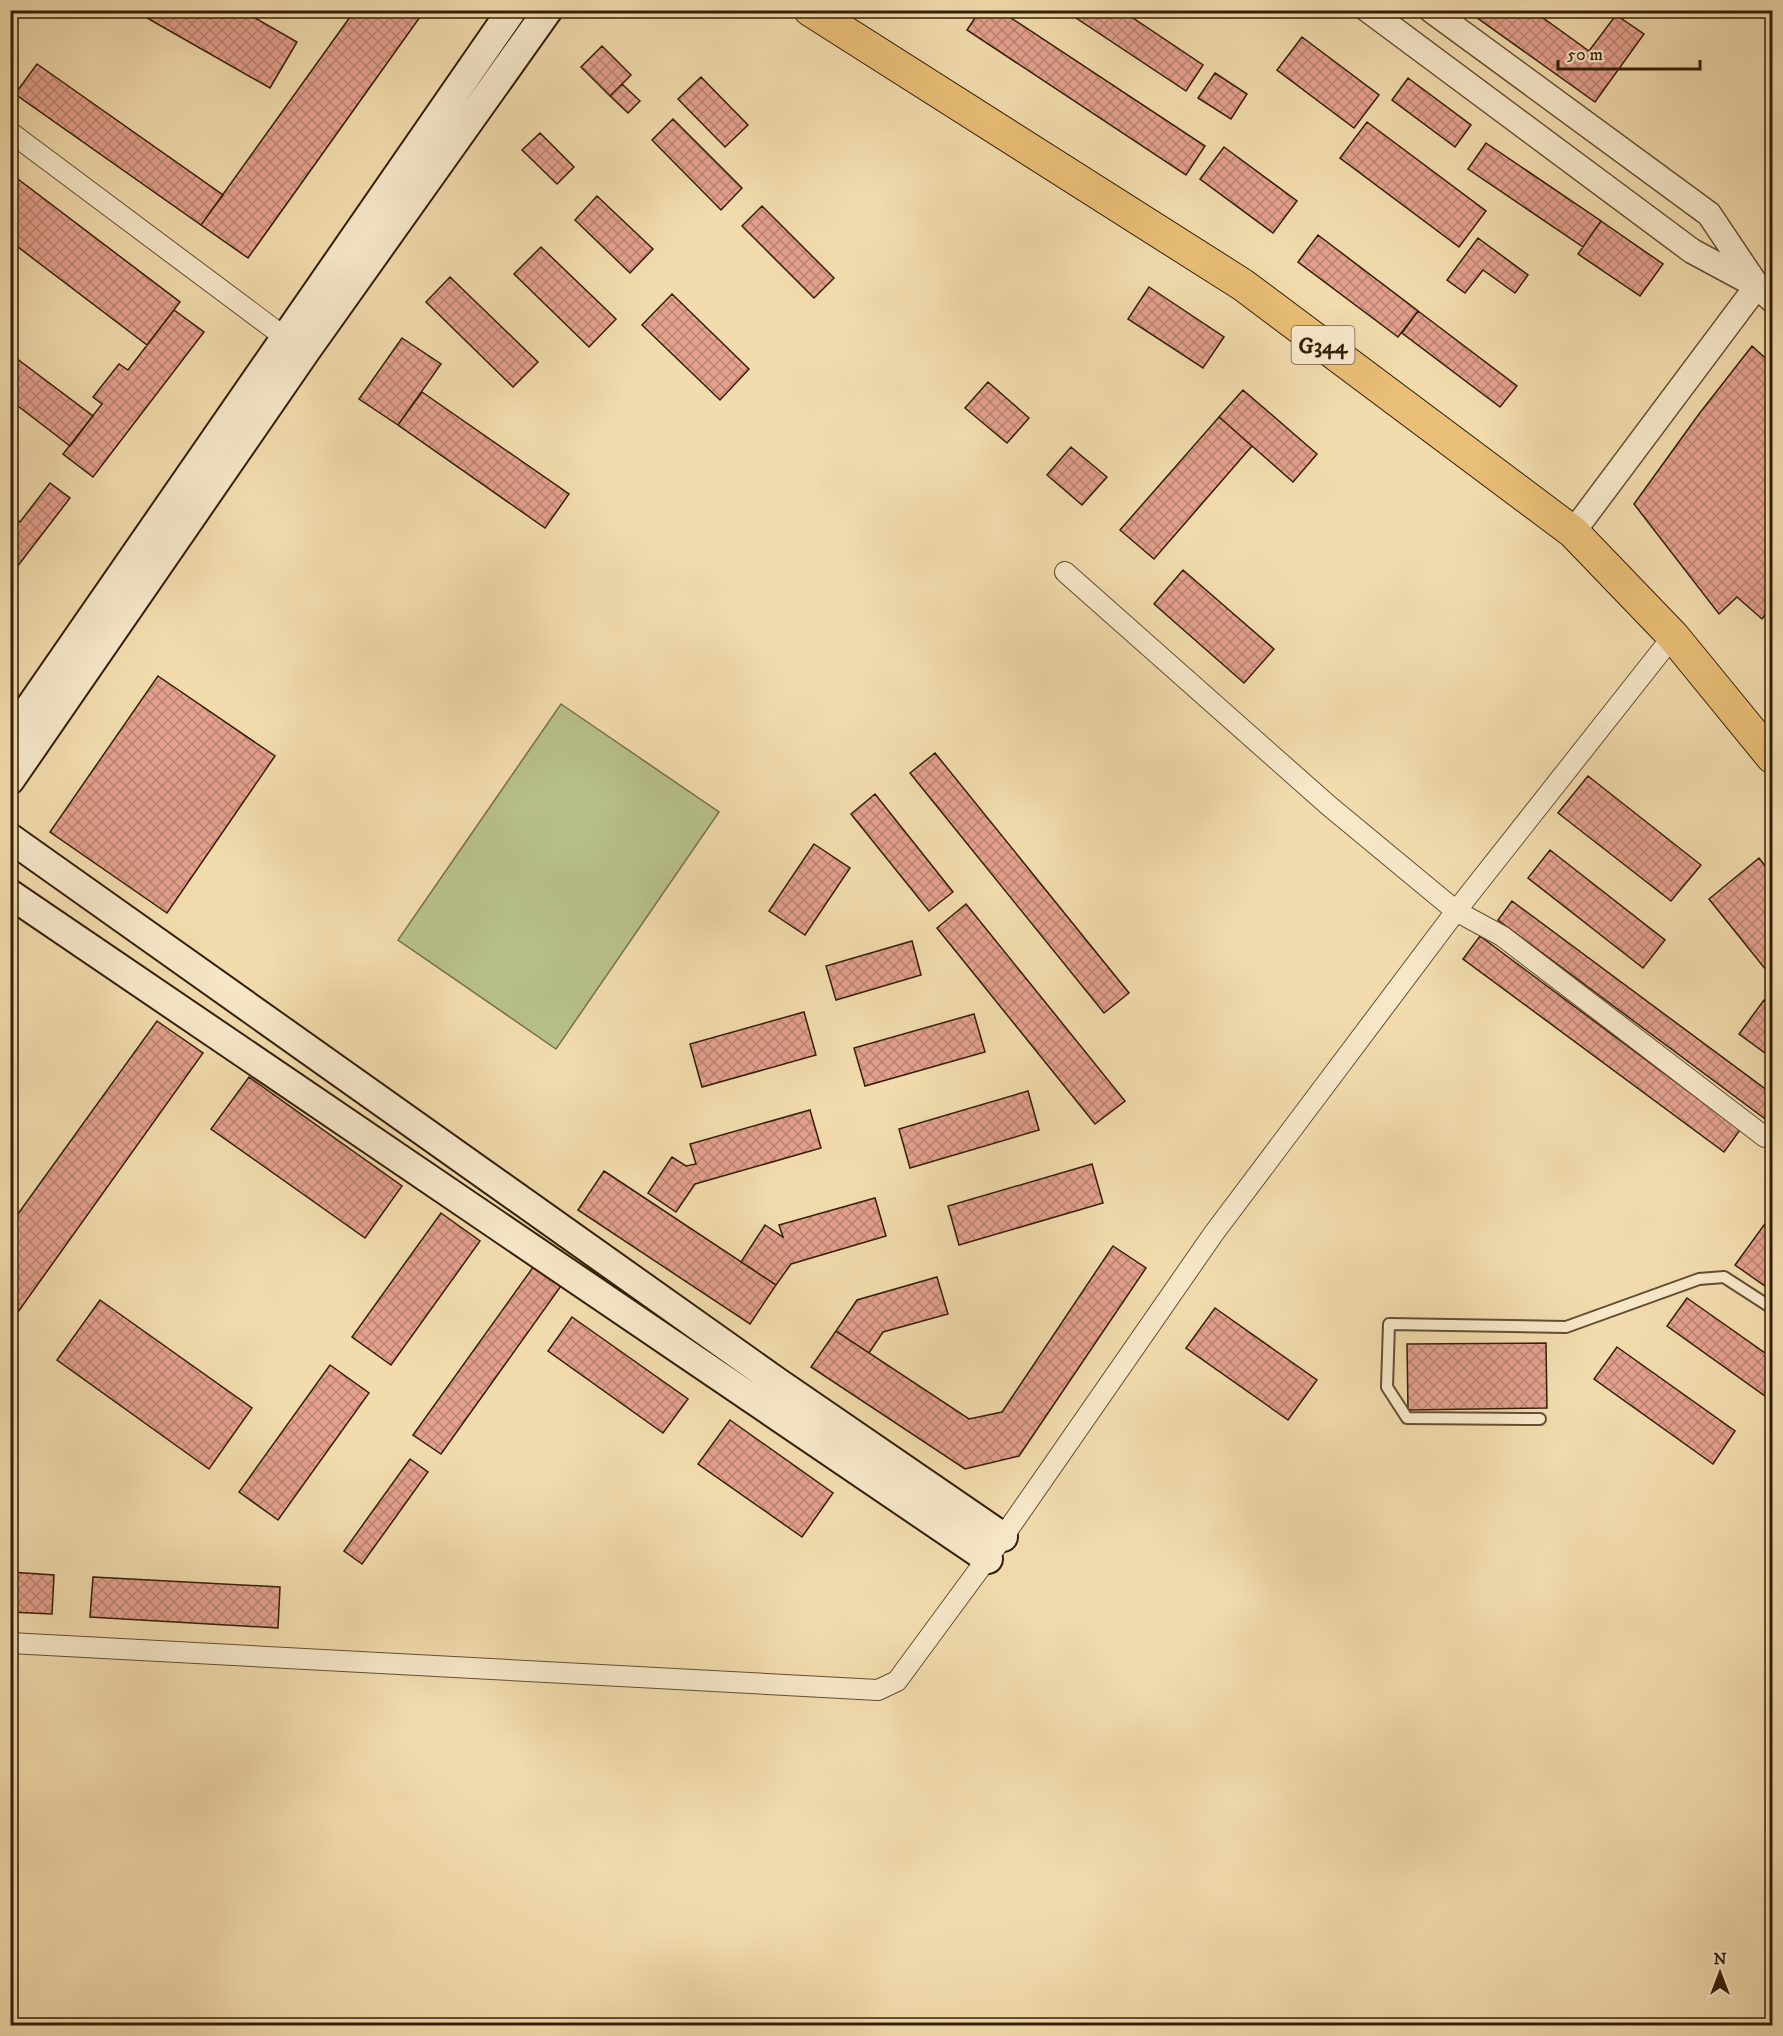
<svg xmlns="http://www.w3.org/2000/svg" width="1783" height="2036" viewBox="0 0 1783 2036" font-family="'IM FELL DW Pica',serif">
  <style>
    .green { fill: #b8c18b; stroke: #76704a; stroke-width: 1.5 }
    .building { fill: url(#building-cross-hatch); stroke: #341e08; stroke-width: 1.5 }
    .lines { fill: none; stroke-linecap: round; stroke-linejoin: round }
    .service-casing { stroke: #644e31; stroke-width: 14 }
    .minor-casing { stroke: #644e31; stroke-width: 22 }
    .tertiary-casing { stroke: #644e31; stroke-width: 27 }
    .secondary-casing { stroke: #341e08; stroke-width: 32 }
    .primary-casing { stroke: #341e08; stroke-width: 34 }
    .service { stroke: #f7e8ca; stroke-width: 10 }
    .minor { stroke: #f7e8ca; stroke-width: 20 }
    .tertiary { stroke: #f7e8ca; stroke-width: 24 }
    .secondary { stroke: #f7e8ca; stroke-width: 28 }
    .primary { stroke: #e9be76; stroke-width: 32 }
    .labels { text-anchor: middle; stroke-width: 6; stroke-linejoin: round; paint-order: stroke }
    .shield { fill: #f7e8ca; stroke: #6e5b42; stroke-width: 1.5 }
    .shield-label { font-size: 22px; font-weight: bold; fill: #341e08 }
  </style>
  <defs>
    <pattern id="building-cross-hatch" width="8" height="8" patternUnits="userSpaceOnUse" patternTransform="scale(1.5)"><rect width="8" height="8" fill="#e4a18e"/><path d="M0 0l8 8M0 8l8-8" fill="none" stroke="#ba8372"/></pattern>
  </defs>
  <rect width="100%" height="100%" fill="#f2dcad"/>
  <filter id="stains"><feTurbulence type="fractalNoise" baseFrequency=".00333" numOctaves="4"/><feColorMatrix values="0 0 0 0 .2 0 0 0 0 .09 0 0 0 0 .02 0 0 0 .5 -.17"/></filter>
  <radialGradient id="worn" r=".72"><stop offset=".6" stop-color="#630" stop-opacity="0"/><stop offset="1" stop-color="#630" stop-opacity=".3"/></radialGradient>
  <path class="green" d="M561 704 719 812 556 1049 398 940Z"/>
  <path class="building" d="M133 10H241L297 42 270 88Z
    M355 10H425L248 258 201 225Z
    M980 10H999L1205 146 1186 175 967 30Z
    M1064 10H1121L1203 65 1186 91Z
    M1466 10H1532L1589 51 1616 15 1644 34 1595 102Z
    M1302 37 1379 95 1354 128 1277 70Z
    M602 46 631 75 610 96 581 67Z
    M37 64 223 195 201 225 15 94Z
    M1215 73 1247 94 1231 119 1198 98Z
    M701 77 748 125 725 147 678 99Z
    M1408 78 1471 125 1455 147 1392 100Z
    M622 84 640 101 628 113 610 96Z
    M673 119 742 188 721 210 652 140Z
    M1367 122 1486 211 1459 247 1340 158Z
    M540 133 574 167 557 184 522 150Z
    M1486 143 1601 221 1583 247 1468 169Z
    M1224 147 1297 201 1273 233 1200 179Z
    M10 173 180 302 147 345 10 241Z
    M597 196 653 249 630 273 575 220Z
    M762 206 834 278 814 298 742 226Z
    M1601 221 1663 264 1640 296 1578 254Z
    M1318 235 1418 311 1398 337 1298 262Z
    M1478 238 1528 275 1515 293 1483 270 1465 293 1447 280Z
    M541 247 616 319 589 347 514 274Z
    M450 277 538 362 513 387 426 302Z
    M1149 287 1224 337 1203 368 1128 319Z
    M672 294 749 369 720 400 642 325Z
    M174 310 204 332 93 477 63 454 102 404 93 397 119 364 128 370Z
    M1418 311 1517 386 1500 407 1402 333Z
    M402 338 441 364 398 425 359 399Z
    M1752 346 1772 364V605L1762 619 1737 597 1719 614 1634 504 1699 414Z
    M16 358 93 416 70 446 10 400V365Z
    M988 382 1029 418 1007 443 965 408Z
    M1243 390 1317 454 1293 482 1219 417Z
    M422 392 569 494 545 528 398 425Z
    M1219 417 1252 446 1154 559 1120 530Z
    M1071 447 1107 477 1082 505 1047 475Z
    M50 483 70 498 10 576V514L20 522Z
    M1183 570 1274 649 1244 683 1154 604Z
    M158 676 275 756 167 913 50 832Z
    M935 753 1129 993 1104 1013 910 773Z
    M1588 776 1701 865 1671 901 1558 813Z
    M875 794 953 892 929 911 851 814Z
    M814 844 850 868 805 935 769 911Z
    M1550 850 1665 940 1643 968 1528 878Z
    M1759 858 1772 875V965L1766 970 1709 899Z
    M1512 901 1772 1094V1124L1498 920Z
    M966 904 1125 1101 1095 1124 937 928Z
    M1480 936 1740 1130 1724 1152 1463 959Z
    M912 941 921 975 836 1000 826 966Z
    M1764 1000 1772 1007V1058L1739 1034Z
    M804 1012 816 1055 702 1087 690 1044Z
    M974 1014 985 1052 865 1086 854 1048Z
    M157 1021 203 1053 18 1312 10 1307V1225Z
    M249 1077 402 1186 365 1238 211 1129Z
    M1028 1091 1039 1130 910 1168 899 1129Z
    M810 1110 821 1148 695 1184 676 1212 648 1193 672 1157 686 1166 696 1164 690 1144Z
    M1092 1164 1103 1203 959 1245 948 1206Z
    M604 1171 776 1285 750 1324 578 1210Z
    M875 1198 886 1236 791 1264 776 1285 741 1262 765 1225 783 1237 779 1225Z
    M441 1213 480 1241 391 1365 352 1337Z
    M1772 1214V1291L1735 1265Z
    M1113 1246 1146 1268 1019 1456 965 1469 811 1367 836 1331 969 1419 1002 1412Z
    M534 1266 561 1286 441 1454 413 1435Z
    M937 1277 948 1314 883 1332 869 1353 836 1331 857 1300Z
    M1687 1298 1772 1358V1401L1667 1326Z
    M100 1300 252 1408 209 1469 57 1360Z
    M1215 1308 1317 1380 1288 1420 1186 1348Z
    M572 1317 688 1399 663 1433 548 1351Z
    M1546 1343 1547 1408 1408 1410 1407 1344Z
    M1617 1347 1735 1431 1713 1464 1594 1379Z
    M330 1365 369 1393 278 1520 239 1492Z
    M730 1420 833 1493 802 1537 698 1464Z
    M410 1459 428 1472 362 1564 344 1551Z
    M10 1572 54 1575 52 1614 10 1612Z
    M93 1577 280 1587 278 1628 90 1617Z"/>
  <g class="lines">
    <g class="service-casing">
      <path id="service" d="M1540 1419 1407 1418 1387 1387 1389 1324 1566 1327 1699 1279 1724 1277 1772 1308"/>
    </g>
    <g class="minor-casing">
      <path id="minor" d="M10 132 295 345
        M1065 572 1328 805 1456 911 1502 936 1765 1137
        M10 1643 878 1690 897 1681 1003 1537 1214 1233 1456 911 1673 636"/>
    </g>
    <g class="tertiary-casing">
      <path id="tertiary" d="M1368 10 1692 251 1757 286 1772 300
        M1431 10 1709 214 1754 281
        M1573 532 1757 286"/>
    </g>
    <g class="secondary-casing">
      <path id="secondary" d="M10 736 512 10
        M10 780 305 352 548 10
        M10 838 777 1382 1003 1537
        M10 894 988 1559"/>
    </g>
    <g class="primary-casing">
      <path id="primary" d="M810 10 1243 285 1573 532 1673 636 1772 757"/>
    </g>
    <use href="#service" class="service"/>
    <use href="#minor" class="minor"/>
    <use href="#tertiary" class="tertiary"/>
    <use href="#secondary" class="secondary"/>
    <use href="#primary" class="primary"/>
  </g>
  <g class="labels">
    <rect class="shield" x="1291.5" y="326" width="63" height="38" rx="4.5"/>
    <g class="shield-label">
      <text x="1323" y="353">G344</text>
    </g>
  </g>
  <rect width="1783" height="2036" fill="none" stroke="#f2dcad" stroke-width="36"/>
  <rect x="12" y="12" width="1759" height="2012" fill="none" stroke="#341e08" stroke-width="3"/>
  <rect x="18" y="18" width="1747" height="2000" fill="none" stroke="#341e08" stroke-width="1.5"/>
  <g transform="translate(1720 1973)" stroke="#f7e8ca" stroke-width="4.5" paint-order="stroke">
  <path d="M0-4.5L10 22L0 15L-10 22Z" fill="#341e08"/>
  <text y="-9" font-size="16" font-weight="bold" text-anchor="middle" fill="#341e08">N</text>
  </g>
  <path d="M1558 60v9h142v-9" fill="none" stroke="#341e08" stroke-width="3"/>
  <text x="1567" y="60" font-size="18" fill="#341e08" stroke="#f7e8ca" stroke-width="4.5" paint-order="stroke">50 m</text>
  <rect width="100%" height="100%" filter="url(#stains)"/>
  <rect width="100%" height="100%" fill="url(#worn)"/>
</svg>
